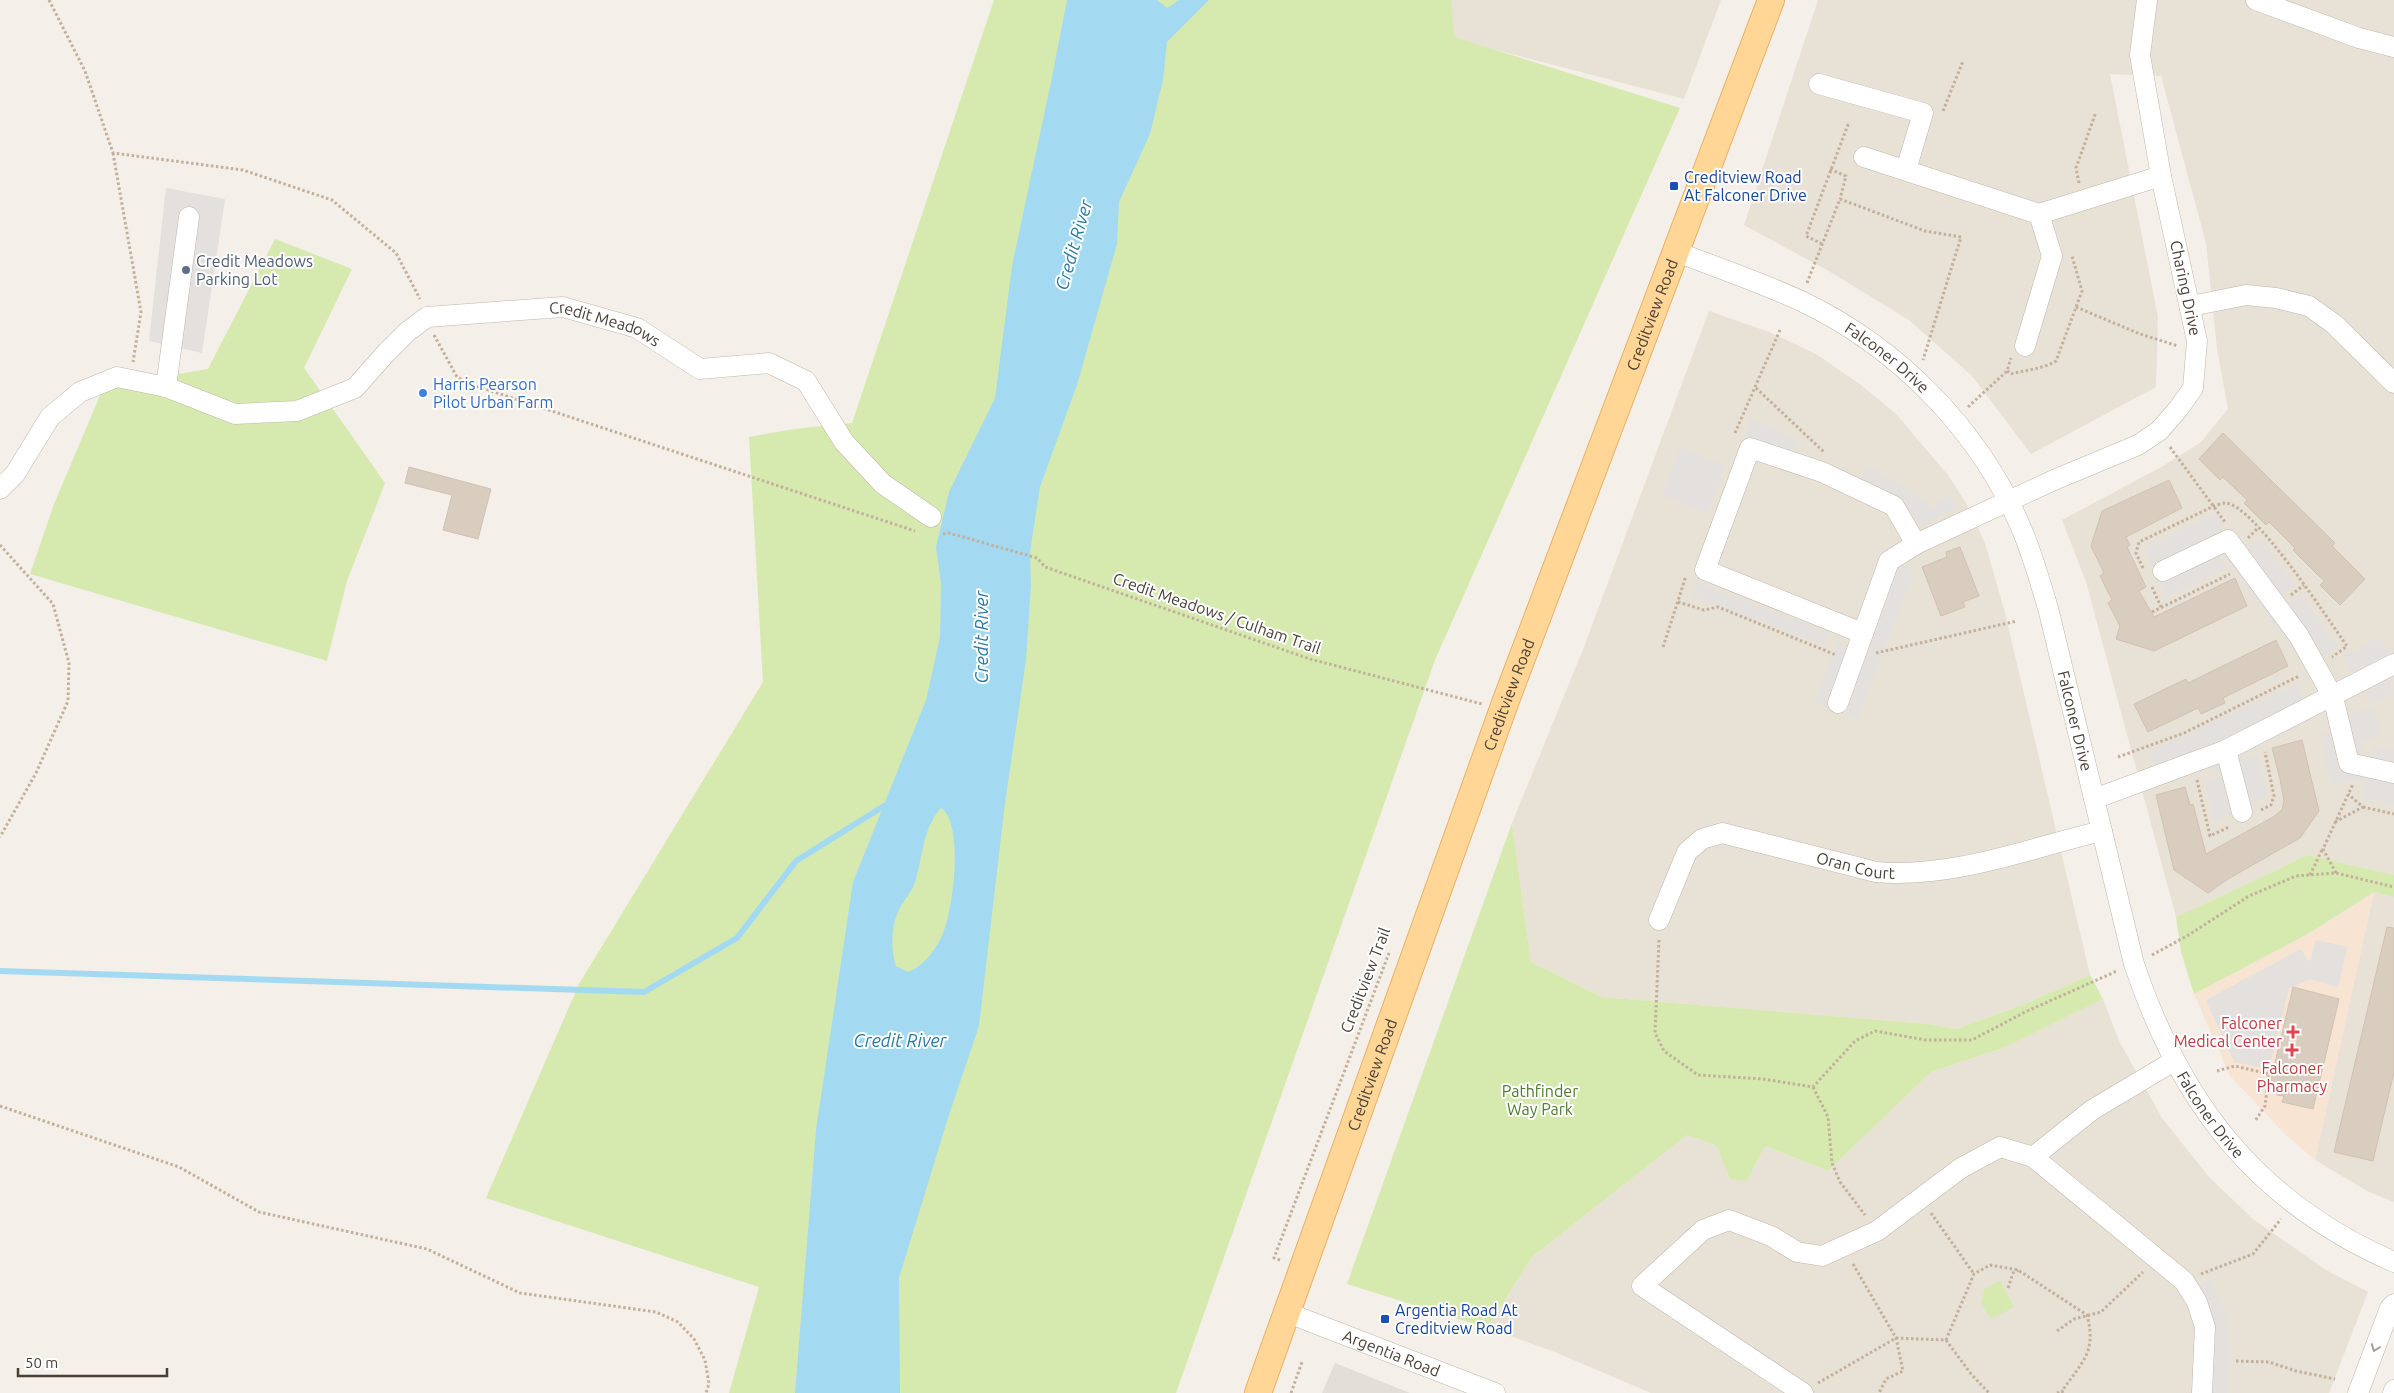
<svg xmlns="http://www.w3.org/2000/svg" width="2394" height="1393" viewBox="0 0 2394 1393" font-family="Ubuntu,sans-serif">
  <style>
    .residential { fill: #e8e1d6 }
    .commercial { fill: #f7e4d3 }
    .industrial { fill: #e4ded9 }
    .green { fill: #d6eab0 }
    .parking { fill: #e3e0dd }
    .water { fill: #a3daf2; fill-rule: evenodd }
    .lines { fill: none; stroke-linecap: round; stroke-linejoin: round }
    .stream { stroke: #a3daf2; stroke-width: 6 }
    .building { fill: #d9cdc0; stroke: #d1c1b0 }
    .minor-casing { stroke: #c0b6aa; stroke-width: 21 }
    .major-casing { stroke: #e7b163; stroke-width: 28 }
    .path { stroke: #c2b09b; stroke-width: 3; stroke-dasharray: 2.5 2.5; stroke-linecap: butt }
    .minor { stroke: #fff; stroke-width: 20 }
    .major { stroke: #ffd696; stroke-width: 26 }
    .oneway { stroke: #a49f9a }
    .transit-dot { fill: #1a4fb4; stroke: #fff; stroke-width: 2 }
    .service-dot { fill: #5c6f8a; stroke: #fff; stroke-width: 2 }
    .shop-dot { fill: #3f7fe0; stroke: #fff; stroke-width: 2 }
    .health-dot { fill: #e0444e; stroke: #fff; stroke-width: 2 }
    .labels { text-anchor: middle; stroke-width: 4; stroke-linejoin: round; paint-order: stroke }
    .transit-label { font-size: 16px; fill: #164399; stroke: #fff; text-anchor: start }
    .service-label { font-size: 16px; fill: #4e5e75; stroke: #fff; text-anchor: start }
    .street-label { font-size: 16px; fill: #483f36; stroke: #fff }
    .shop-label { font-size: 16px; fill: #366cbe; stroke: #fff; text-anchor: start }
    .health-label { font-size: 16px; fill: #be3a42; stroke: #fff; text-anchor: end }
    .park-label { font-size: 16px; fill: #507c27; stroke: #fff }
    .water-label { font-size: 18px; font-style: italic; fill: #28799f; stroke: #fff }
  </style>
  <rect width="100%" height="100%" fill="#f4efe8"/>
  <path class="residential" d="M1443 0H1721L1684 99 1447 37Z
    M1818 0H2394V875L2308 855 2176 917 2086 582 2062 520 2163 466 2201 442 2228 409 2217 349 2206 243 2161 76 2110 74 2158 317 2156 387 2031 454 1972 376 1909 320 1827 270 1744 225Z
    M1709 311 1769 332 1816 354 1861 385 1897 415 1948 475 1966 503 1985 543 2005 613 2090 975 2020 1006 1956 1029 1929 1024 1602 997 1531 962 1512 823 1584 647Z
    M2374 892 2394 897V1202L2367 1191 2315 1160Z
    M2103 999 2119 1041 2162 1118 2209 1177 2253 1219 2326 1270 2368 1292 2329 1393H1651L1550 1350 1487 1328 1532 1257 1687 1135 1717 1146 1747 1181 1765 1146 1828 1171 1931 1072 2006 1047Z"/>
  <path class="commercial" d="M2374 892 2315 1160 2285 1134 2230 1076 2194 994 2308 934Z"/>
  <path class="industrial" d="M1335 1363 1410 1393H1322Z"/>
  <path class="green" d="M994 0H1451L1454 37 1680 108 1435 660 1176 1393H729L759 1287 486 1198 579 984 763 682 749 437 794 429 852 423Z
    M275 239 352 269 304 368 385 483 347 581 327 661 30 574 54 504 104 386 208 369Z
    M1512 823 1531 962 1602 997 1929 1024 1956 1029 2020 1006 2090 975 2103 999 2006 1047 1931 1072 1828 1171 1765 1146 1747 1181 1730 1179 1717 1146 1687 1135 1532 1257 1487 1328 1347 1284Z
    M2308 855 2394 875V897L2374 892 2308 934 2194 994 2181 952 2176 917Z
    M2000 1281 2014 1307 1991 1319 1981 1303 1985 1288Z"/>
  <path class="parking" d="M166 188 225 199 202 353 149 341Z
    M1750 418 1800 441 1792 453 1745 435Z
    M1680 448 1726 465 1707 513 1662 496Z
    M1868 466 1908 489 1932 508 1950 495 1955 508 1923 525 1898 500 1861 478Z
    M2215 513 2224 535 2244 551 2260 539 2295 585 2279 598 2284 605 2300 594 2338 647 2308 671 2226 558 2219 553 2226 568 2167 597 2144 547Z
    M1885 560 1914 571 1857 720 1814 703 1838 641 1851 647Z
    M1697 583 1828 632 1824 645 1692 596Z
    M2379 637 2394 663V676L2388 680 2394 692 2372 705 2343 655 2349 651 2351 654Z
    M2297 684 2314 719 2243 754 2240 760 2258 756 2268 797 2251 802 2253 806 2214 821 2205 780 2224 778 2217 768 2208 766 2161 785 2149 751Z
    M2375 708 2379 736 2362 739 2363 779 2331 784 2320 736 2335 731 2330 716Z
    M2373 745 2394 750V804L2362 797Z
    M2316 940 2347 947 2338 987 2311 979 2289 988 2269 1069 2234 1062 2206 1000 2301 949 2307 960 2310 961Z
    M2211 1280 2227 1317 2229 1349 2228 1393H2212L2208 1307 2199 1285Z"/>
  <path class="water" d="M1067 0H1157L1167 8 1179 0H1209L1167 42 1163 80 1150 134 1119 202 1117 244 1077 385 1040 487 1030 552 1031 585 1026 660 1005 803 979 1026 948 1118 899 1278 900 1393H795L816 1130 853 882 926 700 940 637 941 584 936 547 949 492 995 398 1012 266 1052 77ZM941 808C965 824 953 917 940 940 932 954 923 966 908 972L896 966C890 948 891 923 901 906 906 897 914 889 916 879 923 854 923 828 941 808Z"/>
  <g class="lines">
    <path class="stream" d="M0 971 644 992 737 938 796 861 884 806"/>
  </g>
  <path class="building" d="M2223 433 2335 543 2332 546 2365 579 2340 605 2320 585 2324 581 2293 550 2295 548 2269 522 2266 525 2244 503 2247 500 2223 477 2220 480 2199 459Z
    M409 467 491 489 478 539 443 530 452 495 405 483Z
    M2169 480 2182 508 2126 537 2130 545 2127 547 2146 587 2139 591 2154 617 2235 578 2247 606 2154 651 2116 639 2120 626 2108 603 2112 600 2100 576 2104 573 2091 546 2102 511Z
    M1960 547 1979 596 1963 602 1965 607 1941 616 1922 567 1947 557 1946 552Z
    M2276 640 2288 666 2223 698 2225 703 2201 714 2198 708 2148 732 2134 704 2186 679 2188 683Z
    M2302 740 2319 811 2300 838 2228 879 2208 893 2174 870 2156 795 2185 787 2190 805 2193 804 2206 854 2273 817 2282 810 2284 801 2280 779 2272 748Z
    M2387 927 2394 928V1072L2373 1161 2334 1152Z
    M2293 987 2339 999 2313 1109 2282 1102 2284 1096 2277 1095 2279 1090 2269 1088Z"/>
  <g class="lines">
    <g class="minor-casing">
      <g id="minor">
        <path d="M2256 0 2359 38 2394 47"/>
        <path d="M1819 84 1923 113 1906 170"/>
        <path d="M1864 157 2039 214 2161 176"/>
        <path id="s1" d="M1674 251C1716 267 1760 282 1801 301 1898 347 1980 430 2022 530 2033 556 2041 584 2049 612L2134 964C2181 1104 2257 1202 2394 1262"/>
        <path d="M2191 306 2246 295 2276 298 2309 306 2334 324 2394 383"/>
        <path d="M2025 346 2052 256 2039 214"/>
        <path d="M166 387 189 217"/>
        <path id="s2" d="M0 489 15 474 50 417 80 392 117 377 166 387 235 414 297 411 355 388 385 354 407 332 427 317 563 307 637 328 700 369 769 363 806 381 844 442 883 484 931 517"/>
        <path d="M2163 571 2228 540 2299 636 2333 697 2349 763 2394 773"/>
        <path d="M1862 633 1705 570 1750 448 1822 472 1894 506 1916 544"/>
        <path d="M1838 703 1889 561 1916 544 2054 480 2138 445 2159 431 2179 408 2193 388 2197 341 2161 176 2140 55 2147 0"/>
        <path d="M2226 750 2242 812"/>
        <path d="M2094 799 2226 750 2394 664"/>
        <path id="s3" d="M1659 920 1687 852 1702 839 1722 833 1876 872C1952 879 2029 848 2102 831"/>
        <path d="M2033 1157 2092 1110 2174 1061"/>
        <path id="s4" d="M1288 1313 1495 1393"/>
        <path d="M1803 1393 1642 1286 1703 1230 1729 1220 1771 1236 1797 1252 1822 1256 1877 1231 1961 1168 2000 1147 2033 1157 2184 1281 2197 1302 2205 1327 2202 1393"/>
        <path d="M2358 1393 2390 1308 2394 1304"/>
        <path d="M2393 1393 2394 1390"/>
      </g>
    </g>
    <g class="major-casing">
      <g id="major">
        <path id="s5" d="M1258 1393 1505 703 1771 0"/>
      </g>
    </g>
    <path class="path" d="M49 0 85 71 113 153 243 170 332 200 396 253 420 299
      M1943 111 1963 61
      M113 153 141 312 133 362
      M1830 169 1846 176 1840 199
      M2079 183 2076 168 2096 112
      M1822 244 1806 236 1849 122
      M1807 283 1840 199 1925 231 1961 237 1923 360
      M2076 307 2140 334 2178 346
      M434 335 457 377 470 384 915 531
      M2007 371 2011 374C2026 370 2043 369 2056 361L2082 291 2072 256
      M1756 388 1825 453
      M1968 407 2007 371 2011 358
      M1735 433 1780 330
      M2170 447 2225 522
      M943 534 949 533 1037 558 1045 567 1310 659 1482 704
      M2248 538 2258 528
      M0 545 53 604 69 663 68 701 36 773 0 837
      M2143 568 2136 553 2139 542 2214 506C2217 505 2222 503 2225 503 2253 503 2329 621 2347 646L2332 657
      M2152 587 2161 607
      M2291 595 2304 585
      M1678 602 1704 610 1718 607 1836 655
      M2152 612 2230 574
      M1663 647 1686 576
      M1876 653 2017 621
      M2118 757 2184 733 2299 676
      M2197 780 2210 836 2229 827
      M2363 807 2394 814
      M2261 810 2271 805 2274 796 2265 752
      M2335 822 2363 807 2348 794
      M2336 873 2323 849 2353 784
      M2310 875 2322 850
      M1659 940 1655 1033 1664 1051 1698 1075 1763 1079 1813 1087 1855 1041 1875 1031 1926 1040H1972L2025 1012 2117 971
      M2152 955 2187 936 2249 896 2296 876 2336 873 2394 887
      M2217 1071 2235 1066 2269 1074 2265 1106 2255 1121
      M1813 1087 1828 1117 1832 1163 1840 1182 1865 1215
      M0 1106 179 1167 259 1212 427 1249 520 1293 656 1312 678 1322 694 1339 705 1360 709 1384 706 1393
      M1931 1213 1974 1274
      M1280 1260 1274 1258 1389 953
      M1853 1264 1896 1338 1903 1371 1886 1379 1879 1393
      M2201 1274 2253 1254 2281 1219
      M2008 1288 2013 1273 2018 1270
      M2057 1331 2074 1319 2101 1312 2143 1272
      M1946 1340 1971 1374 1989 1393
      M2236 1361 2269 1362 2296 1371 2335 1379
      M1818 1383 1896 1338 1946 1340 1974 1274 1990 1265 2018 1270 2087 1315C2097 1352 2082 1362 2062 1391
      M1291 1393 1302 1362
      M2057 1393 2062 1391 2063 1393"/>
    <use href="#minor" class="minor"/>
    <use href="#major" class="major"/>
  </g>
  <defs><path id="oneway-chevron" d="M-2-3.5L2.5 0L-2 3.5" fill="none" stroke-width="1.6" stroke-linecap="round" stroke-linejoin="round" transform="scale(1.25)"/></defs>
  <use class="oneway" href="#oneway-chevron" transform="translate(2375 1348) rotate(111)"/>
  <g class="transit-dot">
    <rect x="1669" y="181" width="10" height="10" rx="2.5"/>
    <rect x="1380" y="1314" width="10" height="10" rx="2.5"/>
  </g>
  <circle class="service-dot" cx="186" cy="270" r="5"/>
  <circle class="shop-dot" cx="423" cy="393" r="5"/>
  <g class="health-dot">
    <path d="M2290.5 1024.5h5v5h5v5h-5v5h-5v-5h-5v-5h5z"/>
    <path d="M2289.5 1042.5h5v5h5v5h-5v5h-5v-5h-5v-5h5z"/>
  </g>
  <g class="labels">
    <g class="transit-label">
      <text x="1684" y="183">Creditview Road<tspan x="1684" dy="18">At Falconer Drive</tspan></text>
      <text x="1395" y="1316">Argentia Road At<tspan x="1395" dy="18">Creditview Road</tspan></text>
    </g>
    <g class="service-label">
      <text x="196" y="267">Credit Meadows<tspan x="196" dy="18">Parking Lot</tspan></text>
    </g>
    <g class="street-label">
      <text transform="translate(2186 288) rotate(78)" y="6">Charing Drive</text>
      <text dy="6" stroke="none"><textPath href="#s5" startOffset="1148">Creditview Road</textPath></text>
      <text dy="6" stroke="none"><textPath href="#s2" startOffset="698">Credit Meadows</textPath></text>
      <text dy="6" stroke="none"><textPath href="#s1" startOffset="240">Falconer Drive</textPath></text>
      <text transform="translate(1217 613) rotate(19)" y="6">Credit Meadows / Culham Trail</text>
      <text dy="6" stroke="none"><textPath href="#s5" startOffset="742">Creditview Road</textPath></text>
      <text dy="6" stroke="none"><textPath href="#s1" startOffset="660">Falconer Drive</textPath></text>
      <text dy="6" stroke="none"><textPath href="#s3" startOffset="252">Oran Court</textPath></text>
      <text transform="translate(1365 980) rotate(-69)" y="6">Creditview Trail</text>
      <text dy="6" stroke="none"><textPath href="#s5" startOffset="338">Creditview Road</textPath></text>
      <text dy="6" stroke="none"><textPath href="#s1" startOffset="1080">Falconer Drive</textPath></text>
      <text dy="6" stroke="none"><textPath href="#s4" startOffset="111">Argentia Road</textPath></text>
    </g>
    <g class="shop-label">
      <text x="433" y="390">Harris Pearson<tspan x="433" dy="18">Pilot Urban Farm</tspan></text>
    </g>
    <g class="health-label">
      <text x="2282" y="1029">Falconer<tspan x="2282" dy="18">Medical Center</tspan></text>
      <text x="2292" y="1074" text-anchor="middle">Falconer<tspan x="2292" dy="18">Pharmacy</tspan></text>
    </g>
    <g class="park-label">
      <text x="1540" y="1097">Pathfinder<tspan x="1540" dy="18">Way Park</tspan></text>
    </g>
    <g class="water-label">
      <text transform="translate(1074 245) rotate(-74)" y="6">Credit River</text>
      <text transform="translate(982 637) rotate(-90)" y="6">Credit River</text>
      <text x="900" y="1047">Credit River</text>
    </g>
  </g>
  <path d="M18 1368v8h149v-8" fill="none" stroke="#483f36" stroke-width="2.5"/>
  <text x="25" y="1368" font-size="15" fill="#483f36" stroke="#ffffff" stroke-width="4" paint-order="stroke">50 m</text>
</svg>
